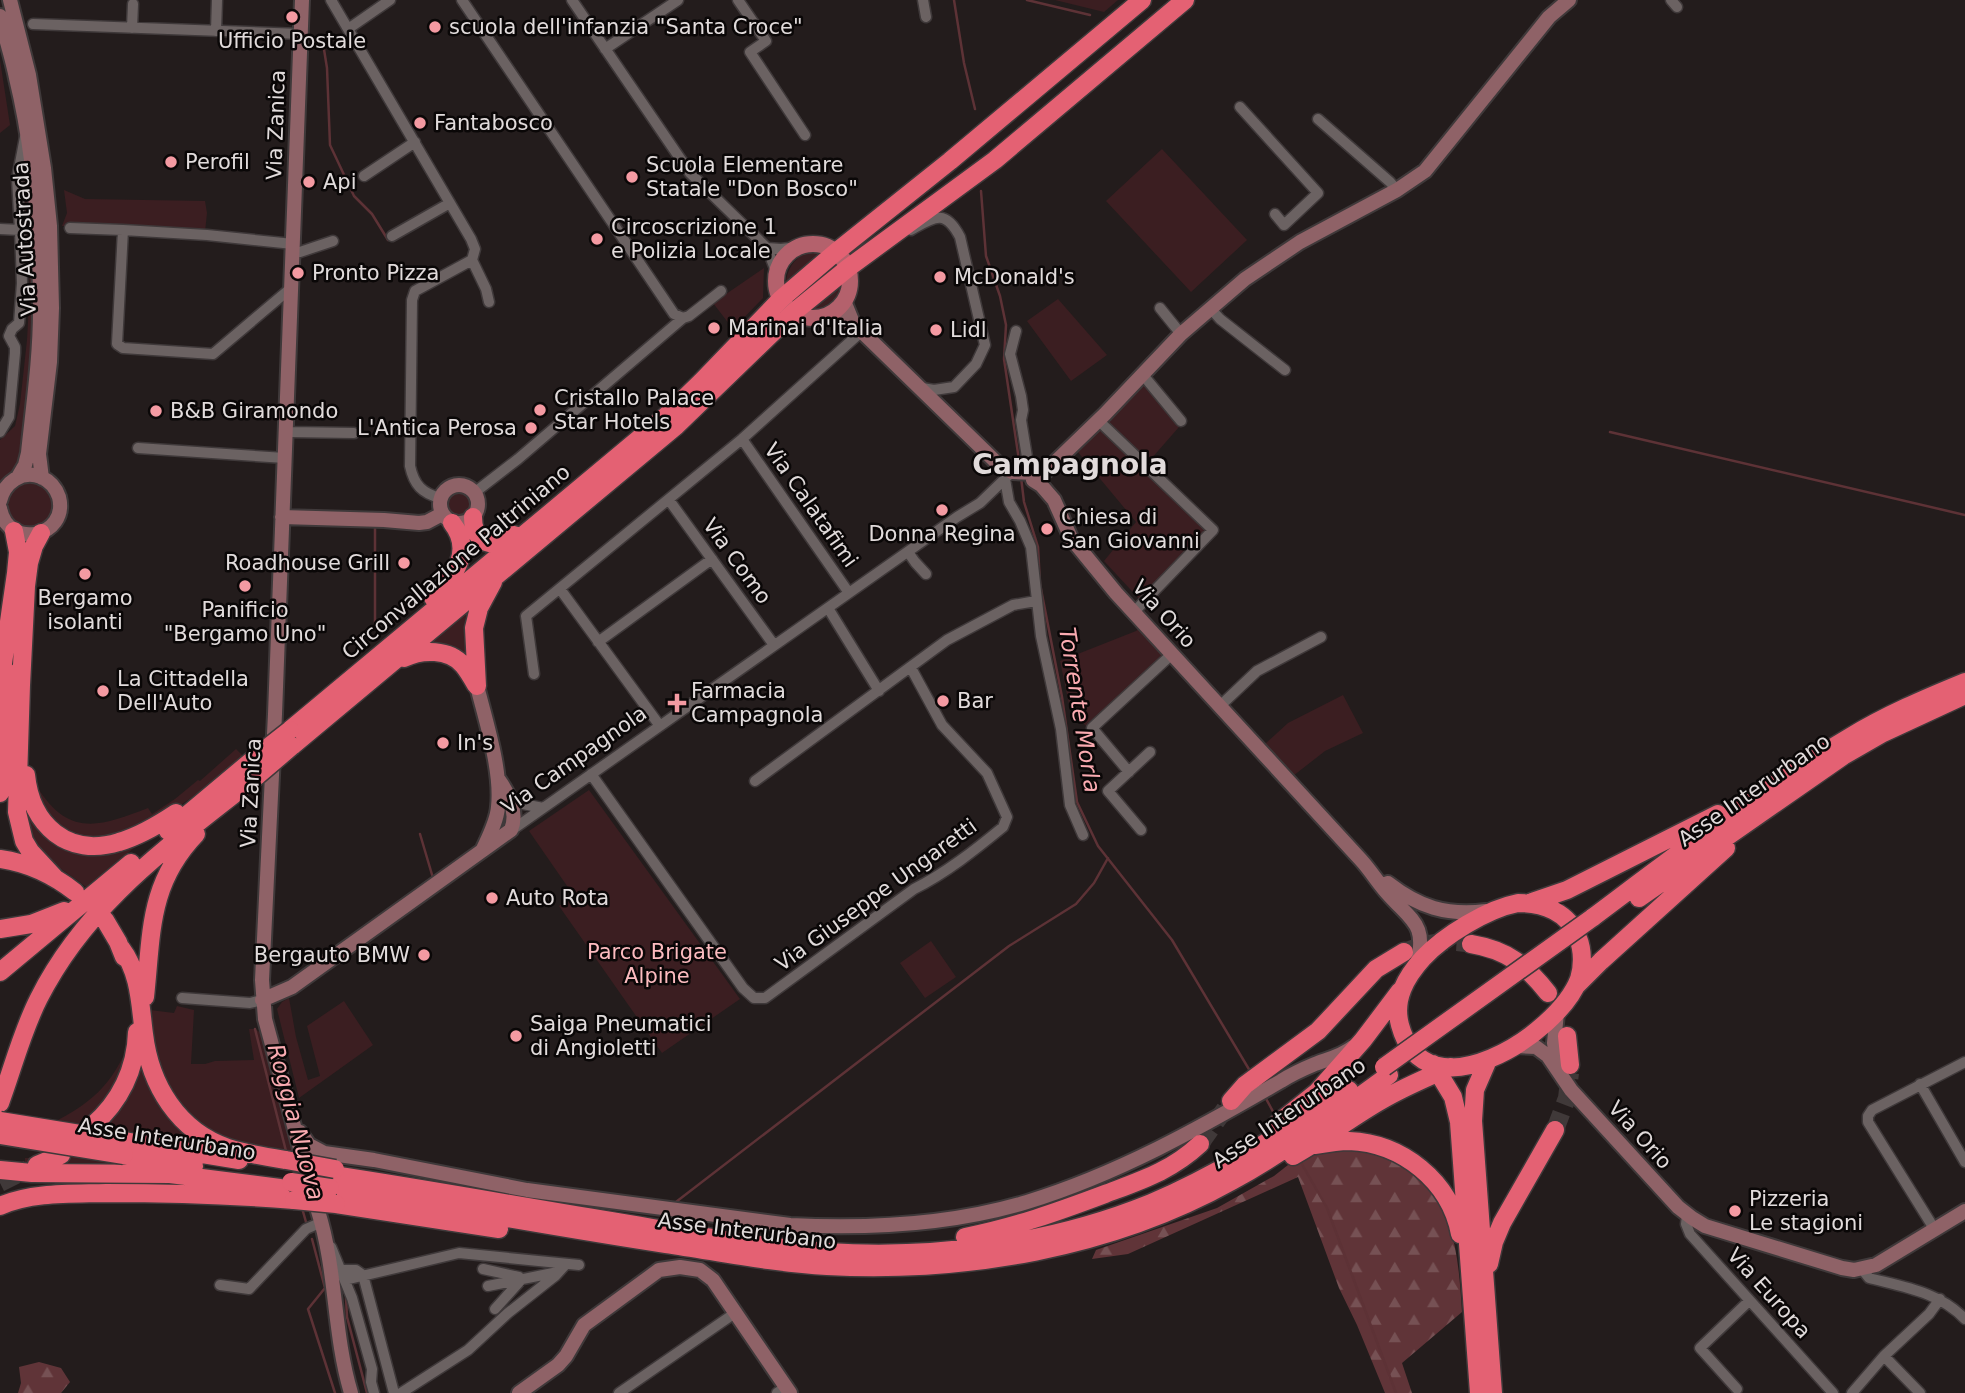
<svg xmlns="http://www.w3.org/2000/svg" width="1965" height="1393" viewBox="0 0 1965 1393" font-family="'DejaVu Sans',sans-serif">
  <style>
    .green { fill: #3b1e21 }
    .forest { fill: url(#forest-firs) }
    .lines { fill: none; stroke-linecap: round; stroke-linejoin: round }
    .stream { stroke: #5d3236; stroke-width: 2.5 }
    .highway-tunnel { stroke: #403939; stroke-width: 18; stroke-dasharray: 18 9; stroke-linecap: butt }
    .street-casing { stroke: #3f393a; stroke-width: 13 }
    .secondary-casing { stroke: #3f393a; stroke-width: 18 }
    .primary-casing { stroke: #3f393a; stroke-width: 19 }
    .highway-casing { stroke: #3f393a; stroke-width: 21 }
    .street { stroke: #6b6262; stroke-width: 10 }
    .secondary { stroke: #8f6267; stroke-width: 14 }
    .primary { stroke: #b4616c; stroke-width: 16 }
    .highway { stroke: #e46173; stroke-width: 18 }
    .highway-bridge-casing { stroke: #3f393a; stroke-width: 21; stroke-linecap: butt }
    .highway-bridge { stroke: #e46173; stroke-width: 18 }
    .poi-dot { fill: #f49aa2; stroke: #0a0707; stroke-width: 2.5 }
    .labels { text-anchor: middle; stroke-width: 5; stroke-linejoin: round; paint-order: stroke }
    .poi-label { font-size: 21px; fill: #e1dbdb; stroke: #0a0707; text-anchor: start }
    .street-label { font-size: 21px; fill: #e1dbdb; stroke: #0a0707 }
    .park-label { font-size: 21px; fill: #fcbbbf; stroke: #0a0707 }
    .water-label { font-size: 23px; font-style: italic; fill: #faabb1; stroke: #0a0707 }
    .district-label { font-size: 28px; font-weight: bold; fill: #e1dbdb; stroke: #0a0707 }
  </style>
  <defs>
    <pattern id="forest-firs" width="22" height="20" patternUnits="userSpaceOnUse" patternTransform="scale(1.75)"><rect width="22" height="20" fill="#603438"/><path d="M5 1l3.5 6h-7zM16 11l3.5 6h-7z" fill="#765154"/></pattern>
  </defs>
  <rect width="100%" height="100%" fill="#231c1c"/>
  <path class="green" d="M1055 0H1118L1104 12Z
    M0 60 10 125 0 133Z
    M1162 149 1247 240 1191 292 1106 201Z
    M28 165 37 313 23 457 14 472 0 481V440L15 426 20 404 27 340 30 286 23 176Z
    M64 190 85 199 205 201 207 213 205 232 62 226 67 213Z
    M820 251 825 253 786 284C787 264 800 251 820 251Z
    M764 268 763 298 733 329 713 303Z
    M845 278C846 300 829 313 808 311Z
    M1058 299 1107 355 1071 381 1027 321Z
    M1145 385 1179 427 1144 467 1209 529 1142 602 1104 561 1136 522 1077 451Z
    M6 505a24 24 0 1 1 48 0a24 24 0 1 1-48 0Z
    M444 504a14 14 0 1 1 28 0a14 14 0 1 1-28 0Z
    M475 602 474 668 425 647Z
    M1142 626 1167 652 1086 726 1070 709 1060 661 1136 631Z
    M1343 695 1363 733 1325 751 1293 776 1265 744 1288 723Z
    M236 749 244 757C200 793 93 884 45 810 40 803 38 793 36 785 68 838 99 827 148 808L152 814 175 799 198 780 200 781Z
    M589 790 740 999 662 1053 559 906 574 896 529 831Z
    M26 799 31 812 104 854 117 852V847L145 839 86 887C63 868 31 855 25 822 24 815 25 807 26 799Z
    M931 941 956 977 925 998 900 963Z
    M289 998 296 1037 308 1080 320 1076 307 1026 344 1001 373 1045 299 1098 277 1009 282 1002Z
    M147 1005H150V1010L174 1013 177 1006 194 1010 191 1064H205L215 1061 254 1060 249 1029H255L261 1033 293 1154 232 1145 187 1118 156 1070Z
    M136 1027 148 1069 223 1152 58 1120C104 1096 118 1073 136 1027Z
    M81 1156 151 1166 25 1167V1158Z"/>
  <path class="forest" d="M1333 1150C1379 1149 1414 1160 1438 1202 1441 1208 1446 1214 1448 1221 1458 1250 1460 1281 1462 1312L1402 1363 1412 1393H1385L1357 1325 1339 1288 1298 1177 1128 1254 1092 1259 1096 1250 1217 1208 1274 1176 1288 1165 1312 1153Z
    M39 1362 61 1368 70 1382 61 1393H18L21 1383 19 1367Z"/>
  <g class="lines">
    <path class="stream" d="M954 0 964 63 975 109
      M1027 0 1090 15
      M322 37 327 68 330 145 354 196 372 214 388 240
      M981 191 986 256 1000 296 1006 325 1004 359 1020 467
      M1610 432 1965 515
      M1021 477 1024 502 1038 547 1040 584 1062 697 1077 802 1098 846 1172 940 1250 1071
      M375 627V525
      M420 834 433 878
      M255 1029 287 1155
      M1264 1095 1276 1117
      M1299 1159 1327 1208 1396 1393
      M672 1205 1009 946 1076 904 1094 883 1108 858
      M302 1208 306 1222
      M312 1239 325 1288 308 1309 335 1393
      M346 1298 347 1317 367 1393"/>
    <path class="highway-tunnel" d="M1404 952C1426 943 1447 939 1471 944
      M1555 1130 1567 1098 1570 1073
      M1200 1144 1225 1109
      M0 1183 28 1169"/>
    <g class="street-casing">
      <path id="street" d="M331 0 471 239 475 249 472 260
        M462 0 674 314 683 318
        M572 0 690 173 767 248 777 274
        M738 0 766 41 750 52 805 135
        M923 0 926 17
        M1671 0 1677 7
        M33 24 301 34
        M132 28 133 4
        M348 29 390 0
        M216 31 217 0
        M605 49 678 0
        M1240 107 1318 193 1284 225 1275 214
        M1318 119 1390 182 1397 190
        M364 176 415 142
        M70 228 123 230
        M0 229 20 230 22 283 19 323 12 329 9 336 15 347V353L9 417 0 432
        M20 230 17 179 25 137
        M911 230C934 217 945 208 960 237L985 345 976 364 954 387 934 390 922 388
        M392 236 450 203
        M767 248 781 249 798 247
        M292 252H300L333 241
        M472 260 486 289 489 302
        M291 288 213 354 123 348 117 344 123 230 207 235 293 244
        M1160 308 1181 334
        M1211 309 1220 319 1285 370
        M1016 331 1010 354 1021 396 1023 410 1021 420 1027 457 1036 473
        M1143 375 1181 421
        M1098 420 1213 530 1134 612
        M286 431 290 432 354 433
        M742 439 849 593
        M138 448 285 458
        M1005 479 1009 502 1020 521 1031 547 1041 636 1061 729 1070 805 1083 835
        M474 493 518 459 683 318 689 316 721 291
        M440 498C422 493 414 485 410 466L412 300 415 291 472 260
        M669 500 774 645
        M908 552 915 562 926 574
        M560 589 660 726
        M828 608 879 691
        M598 642 712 559
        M534 674 526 616 742 439 861 332
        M1220 706 1257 671 1321 637
        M1129 772 1092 728 1172 654
        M591 774 743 988 754 998H765L914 889C946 873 975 850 1003 827L1007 817 987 773 942 725 911 668
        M755 781 947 640 1013 605 1036 601
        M509 798 523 804 543 808
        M512 830 957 517 980 503 1012 472
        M1141 830 1108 791 1150 752
        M182 998 250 1003 262 1000
        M1920 1084 1965 1162
        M1687 1215 1686 1224 1690 1234 1833 1393
        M1935 1230 1868 1122V1116L1872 1110 1965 1062
        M331 1247 352 1298 372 1369 371 1382 374 1393
        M1861 1268 1869 1278C1904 1287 1939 1292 1965 1319
        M483 1269 519 1277
        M341 1270H356L363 1275 394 1393
        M345 1280 459 1253 579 1265
        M220 1285 249 1289 306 1229 322 1222
        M488 1286 558 1272
        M495 1309 522 1279
        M1884 1356 1920 1393
        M1737 1389 1700 1348 1749 1301
        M401 1393 468 1350 508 1313 555 1276 566 1264
        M619 1393 735 1313
        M777 1393 786 1387
        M1852 1393 1884 1356 1929 1314 1940 1299"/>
    </g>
    <g class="secondary-casing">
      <path id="secondary" d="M10 0 29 75 44 168 50 226 52 308 50 362 39 454 42 478
        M0 16C5 37 12 57 16 78 34 152 40 233 40 310 40 358 33 405 28 453L25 465 18 477
        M844 301 853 323
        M829 314 853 323 997 463 1012 472 1036 473 1042 477
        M1036 473 1046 471 1105 414 1181 334 1245 279 1300 242 1397 190 1425 171 1549 17 1569 0
        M1033 480 1041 485 1054 500 1071 538 1116 593 1361 860C1371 871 1378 883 1388 894 1413 922 1427 924 1417 965
        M440 504a19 19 0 1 1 38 0a19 19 0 1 1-38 0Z
        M0 501C4 483 22 469 41 477 50 481 56 488 59 497 69 537 8 551 0 508
        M282 517 384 520 419 523 427 522 442 514
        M477 686C486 722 502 771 498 807 497 821 489 836 483 849
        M499 780C509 794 518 813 511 830
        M1388 883C1419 907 1446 916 1486 911
        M262 1000 292 987 511 830
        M1557 1013 1554 1043 1558 1067
        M1516 1046 1536 1047 1548 1056 1571 1090 1678 1207 1692 1218 1705 1226 1842 1268 1854 1270 1876 1265 1965 1211
        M300 1132 309 1145 324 1153 374 1160 527 1190 790 1225C869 1229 951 1225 1027 1202 1118 1174 1200 1128 1281 1081 1292 1074 1303 1069 1315 1064 1328 1059 1342 1056 1353 1047
        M301 1152 265 1019 262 980 275 714 302 0
        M318 1211C337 1271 333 1333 351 1393
        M519 1393 558 1365 566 1356 584 1325 659 1270 680 1267 700 1270 713 1280 790 1393"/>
    </g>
    <g class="primary-casing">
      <path id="primary" d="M776 281a37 37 0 1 1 74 0a37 37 0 1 1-74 0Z"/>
    </g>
    <g class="highway-casing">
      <path id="highway" d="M473 517C473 544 495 551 514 535
        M41 533 34 546 29 563 26 586 21 685 17 812 24 841 30 851 56 879
        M433 598C454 577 474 551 452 523
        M404 658C422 649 449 649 463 665 468 671 472 678 476 685
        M0 684 16 573 18 552 14 531
        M477 686 474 628 479 608 493 582
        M290 730 665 417 701 382 781 299 836 252 950 161 1142 0
        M1 731 6 671
        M292 746 676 426 794 312 848 268 995 160 1185 0
        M26 775C31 825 68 858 119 842 140 836 158 825 176 813
        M0 793 8 720
        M168 831 262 752
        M0 859C28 863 53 875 75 892
        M1639 898 1843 756 1883 733 1965 695
        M1532 902 1567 890 1718 814
        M1518 903C1543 903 1569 912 1578 938 1583 950 1583 967 1579 979 1558 1035 1425 1119 1400 1025 1393 999 1406 977 1423 958 1445 935 1487 909 1518 903Z
        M1592 918C1676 855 1759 791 1850 737 1886 715 1926 698 1965 682
        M105 920 118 942 124 957
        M0 929 31 924 64 911
        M1471 944C1507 950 1526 965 1548 993
        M121 948C140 973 140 1004 144 1034 150 1085 178 1131 228 1148 247 1154 267 1157 286 1160
        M0 972 131 863
        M1577 985 1601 961 1726 848
        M145 997C152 933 148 884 196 834
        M1567 1036 1570 1065
        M1488 1060 1475 1090 1473 1121 1493 1393
        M1433 1064 1453 1097 1459 1122 1479 1393
        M1231 1101 1245 1085 1318 1031 1376 969 1404 952
        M0 1103C13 1068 22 1031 39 998 89 899 174 843 258 775
        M1277 1124 1317 1092 1363 1040 1400 991
        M92 1126C120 1102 136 1069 137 1032
        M123 1141 239 1160
        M1316 1145C1327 1143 1338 1141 1349 1141 1402 1143 1450 1181 1460 1234
        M124 1155 194 1166
        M1293 1156C1324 1139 1352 1117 1382 1100 1404 1087 1428 1077 1451 1067
        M37 1165 61 1155
        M0 1170 32 1173 170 1174 280 1188
        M333 1175C426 1189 519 1206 611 1221 683 1233 755 1247 827 1252 935 1259 1050 1244 1151 1203 1222 1173 1285 1131 1349 1090
        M330 1188C442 1206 554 1227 666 1244 720 1252 773 1263 827 1266 965 1273 1110 1249 1232 1181 1287 1151 1338 1112 1389 1075
        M336 1204 499 1229
        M0 1206C32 1192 71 1194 106 1193 169 1193 231 1195 294 1200
        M965 1237C1015 1227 1057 1212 1105 1194 1142 1180 1171 1171 1200 1144
        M1489 1264 1494 1242 1502 1223 1555 1130"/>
    </g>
    <use href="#street" class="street"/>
    <use href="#secondary" class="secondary"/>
    <use href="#primary" class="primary"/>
    <use href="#highway" class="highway"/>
    <g class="highway-bridge-casing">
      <path id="highway-bridge" d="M262 752 290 730
        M258 775 292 746
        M1384 1067 1592 918
        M0 1121 123 1141
        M0 1135 124 1155
        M286 1160 335 1169
        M291 1182 330 1188
        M294 1200 336 1204"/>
    </g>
    <use href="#highway-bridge" class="highway-bridge"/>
  </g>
  <g class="poi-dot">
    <circle cx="292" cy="17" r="7"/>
    <circle cx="435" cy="27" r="7"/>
    <circle cx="420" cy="123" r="7"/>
    <circle cx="171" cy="162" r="7"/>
    <circle cx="632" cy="177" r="7"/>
    <circle cx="309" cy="182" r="7"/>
    <circle cx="597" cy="239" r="7"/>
    <circle cx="298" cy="273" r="7"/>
    <circle cx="940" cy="277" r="7"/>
    <circle cx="714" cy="328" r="7"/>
    <circle cx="936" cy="330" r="7"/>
    <circle cx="540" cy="410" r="7"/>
    <circle cx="156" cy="411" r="7"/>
    <circle cx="531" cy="428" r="7"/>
    <circle cx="942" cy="510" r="7"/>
    <circle cx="1047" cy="529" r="7"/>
    <circle cx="404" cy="563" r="7"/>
    <circle cx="85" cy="574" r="7"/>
    <circle cx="245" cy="586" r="7"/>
    <circle cx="103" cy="691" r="7"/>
    <circle cx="943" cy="701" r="7"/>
    <path d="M673.5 692.5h7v7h7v7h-7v7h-7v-7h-7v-7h7z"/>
    <circle cx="443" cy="743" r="7"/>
    <circle cx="492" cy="898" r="7"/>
    <circle cx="424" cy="955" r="7"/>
    <circle cx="516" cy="1036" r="7"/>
    <circle cx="1735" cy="1211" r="7"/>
  </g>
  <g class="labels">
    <g class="poi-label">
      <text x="449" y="34">scuola dell'infanzia "Santa Croce"</text>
      <text x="292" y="48" text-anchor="middle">Ufficio Postale</text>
      <text x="434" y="130">Fantabosco</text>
      <text x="185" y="169">Perofil</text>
      <text x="646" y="172">Scuola Elementare<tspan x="646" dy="24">Statale "Don Bosco"</tspan></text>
      <text x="323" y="189">Api</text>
      <text x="611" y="234">Circoscrizione 1<tspan x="611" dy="24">e Polizia Locale</tspan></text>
      <text x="312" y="280">Pronto Pizza</text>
      <text x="954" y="284">McDonald's</text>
      <text x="728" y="335">Marinai d'Italia</text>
      <text x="950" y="337">Lidl</text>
      <text x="554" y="405">Cristallo Palace<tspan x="554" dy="24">Star Hotels</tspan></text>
      <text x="170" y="418">B&amp;B Giramondo</text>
      <text x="517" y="435" text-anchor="end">L'Antica Perosa</text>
      <text x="1061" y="524">Chiesa di<tspan x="1061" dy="24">San Giovanni</tspan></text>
      <text x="942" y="541" text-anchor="middle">Donna Regina</text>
      <text x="390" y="570" text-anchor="end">Roadhouse Grill</text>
      <text x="85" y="605" text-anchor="middle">Bergamo<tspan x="85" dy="24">isolanti</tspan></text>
      <text x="245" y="617" text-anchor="middle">Panificio<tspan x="245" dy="24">"Bergamo Uno"</tspan></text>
      <text x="117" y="686">La Cittadella<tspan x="117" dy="24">Dell'Auto</tspan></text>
      <text x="691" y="698">Farmacia<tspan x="691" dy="24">Campagnola</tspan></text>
      <text x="957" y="708">Bar</text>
      <text x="457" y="750">In's</text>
      <text x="506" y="905">Auto Rota</text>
      <text x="410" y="962" text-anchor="end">Bergauto BMW</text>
      <text x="530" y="1031">Saiga Pneumatici<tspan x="530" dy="24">di Angioletti</tspan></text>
      <text x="1749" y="1206">Pizzeria<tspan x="1749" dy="24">Le stagioni</tspan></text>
    </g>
    <g class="street-label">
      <text transform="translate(276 125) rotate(-88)" y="7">Via Zanica</text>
      <text transform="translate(25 239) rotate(-93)" y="7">Via Autostrada</text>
      <text transform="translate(811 505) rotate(55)" y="7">Via Calatafimi</text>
      <text transform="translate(737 561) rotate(54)" y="7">Via Como</text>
      <text transform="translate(456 562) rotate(-40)" y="7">Circonvallazione Paltriniano</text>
      <text transform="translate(1164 614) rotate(48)" y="7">Via Orio</text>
      <text transform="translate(574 760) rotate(-35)" y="7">Via Campagnola</text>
      <text transform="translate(1754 790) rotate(-35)" y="7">Asse Interurbano</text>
      <text transform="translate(251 793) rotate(-87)" y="7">Via Zanica</text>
      <text transform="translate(876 895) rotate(-36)" y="7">Via Giuseppe Ungaretti</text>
      <text transform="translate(1289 1113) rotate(-34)" y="7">Asse Interurbano</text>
      <text transform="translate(1640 1135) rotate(48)" y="7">Via Orio</text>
      <text transform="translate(167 1139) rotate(9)" y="7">Asse Interurbano</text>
      <text transform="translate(747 1231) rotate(7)" y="7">Asse Interurbano</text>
      <text transform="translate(1769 1293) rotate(48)" y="7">Via Europa</text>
    </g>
    <g class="park-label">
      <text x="657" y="959">Parco Brigate<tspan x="657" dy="24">Alpine</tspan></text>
    </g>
    <g class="water-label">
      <text transform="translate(1080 710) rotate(81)" y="8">Torrente Morla</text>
      <text transform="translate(296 1122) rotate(75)" y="8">Roggia Nuova</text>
    </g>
    <g class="district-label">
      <text x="1070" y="474">Campagnola</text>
    </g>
  </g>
</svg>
